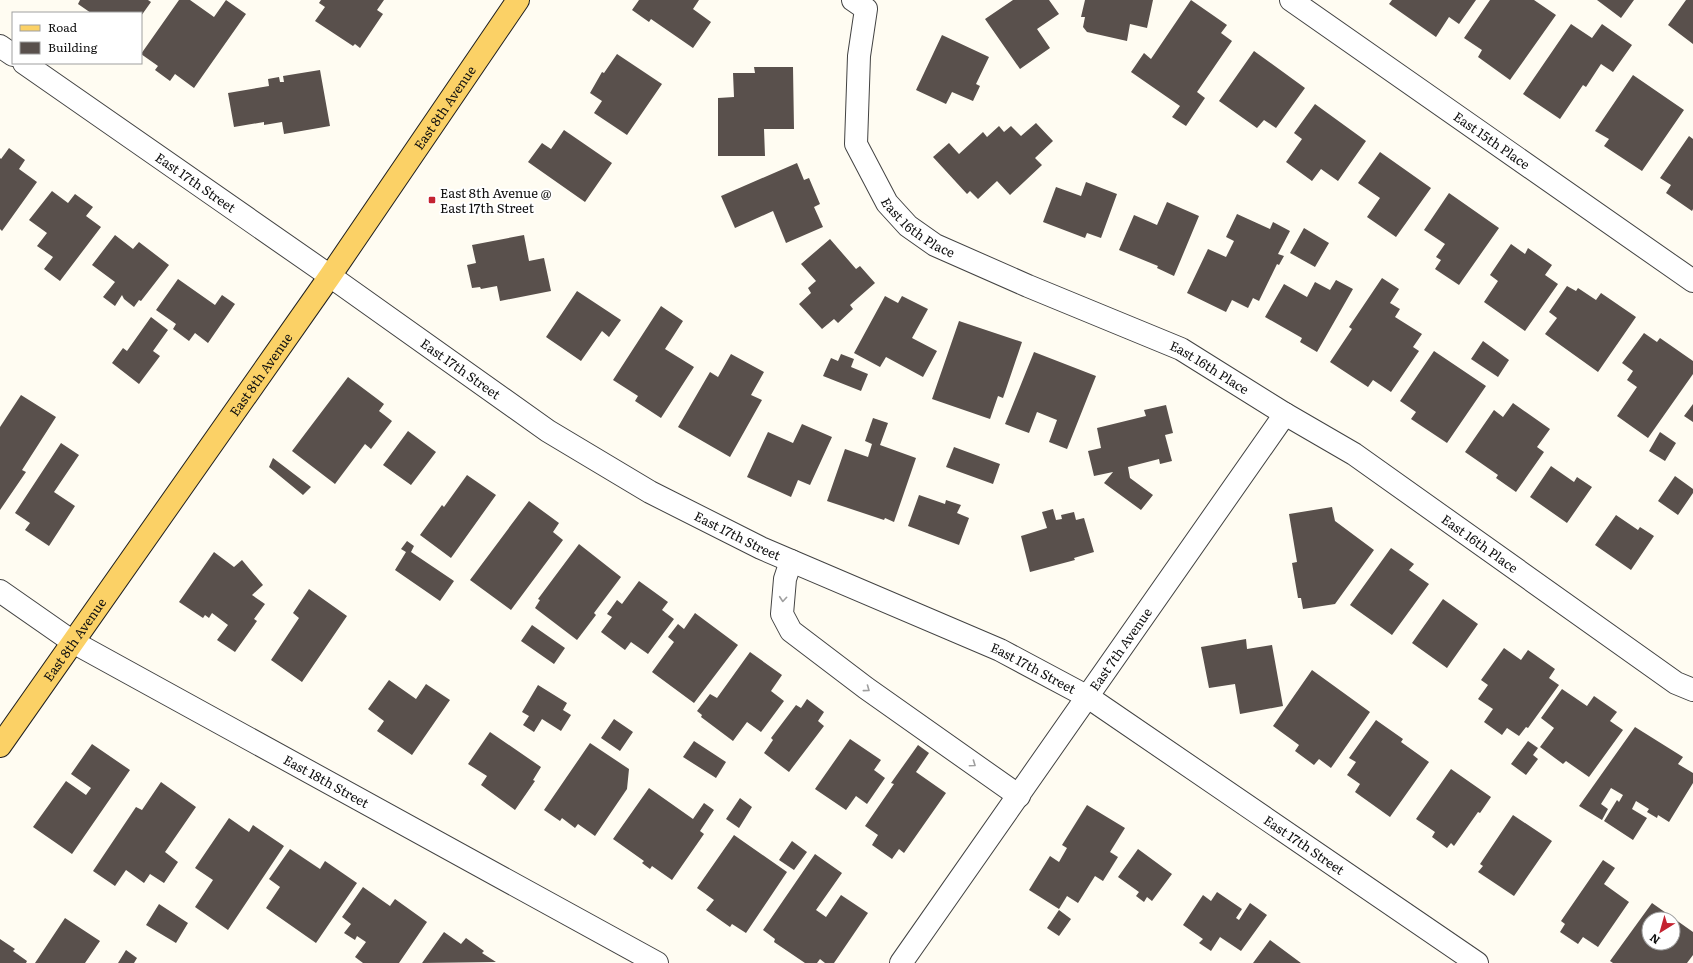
<svg xmlns="http://www.w3.org/2000/svg" width="1693" height="963" viewBox="0 0 1693 963" font-family="Literata,serif">
  <style>
    .building { fill: #59504c; fill-rule: evenodd }
    .lines { fill: none; stroke-linecap: round; stroke-linejoin: round }
    .minor-casing { stroke: #434343; stroke-width: 24 }
    .major-casing { stroke: #212121; stroke-width: 24 }
    .minor { stroke: #fff; stroke-width: 22 }
    .major { stroke: #fbd166; stroke-width: 22 }
    .oneway { stroke: #9f9f9f }
    .poi-dot { fill: #c42331; stroke: #fff; stroke-width: 1.5 }
    .labels { text-anchor: middle; stroke-width: 4; stroke-linejoin: round; paint-order: stroke }
    .street-label { font-size: 13px; fill: #101010; stroke: #fff }
    .poi-label { font-size: 13px; fill: #101010; stroke: #fff; text-anchor: start }
  </style>
  <rect width="100%" height="100%" fill="#fffcf2"/>
  <path class="building" d="M80 0H148L151 2 141 16V13H91L78 4Z
    M179 0H190L214 17 226 0 246 14 194 88 175 74 170 81 155 70 158 66 141 54Z
    M321 0H384L377 10 383 14 360 48 355 44 353 46 315 21 325 7 319 3Z
    M639 0H699L693 9 711 22 693 48 651 19 649 22 632 10Z
    M1013 0H1049L1059 14 1037 29 1050 48 1020 69 985 19Z
    M1085 0H1153L1147 28 1130 24 1127 41 1087 32 1083 27 1085 17H1081Z
    M1191 0 1227 25 1221 33 1232 41 1197 92 1205 98 1186 126 1172 117 1180 106 1131 72 1144 53 1151 59Z
    M1392 0H1476L1459 24 1449 17 1436 37 1389 4Z
    M1490 0H1534L1556 15 1510 80 1478 57 1482 50 1464 38Z
    M1597 0H1634L1621 18Z
    M1686 0H1693V44L1668 25Z
    M1571 24 1592 38 1602 24 1632 45 1613 72 1601 64 1586 87 1583 85 1560 119 1523 94Z
    M942 35 989 57 976 84 980 86 973 101 952 92 946 104 916 90Z
    M1254 51 1305 88 1276 128 1264 120 1257 128 1219 101Z
    M617 54 662 84 627 135 594 113 602 101 590 93 602 72 604 73Z
    M754 67H793L794 129H764L765 156H718V98L734 97 733 73H755Z
    M320 70 330 126 284 134 282 122 264 125V122L234 127 228 93 269 86 268 79 279 77 280 82H284L283 76Z
    M1633 75 1684 110 1642 171 1604 146 1609 139 1595 131Z
    M1315 104 1366 141 1338 181 1321 169 1312 181 1286 162 1302 139 1294 133Z
    M1036 123 1053 141 1035 158 1042 165 1010 195 997 181 978 199 970 191 967 194 933 157 949 143 959 154 983 132 987 137 999 126 1004 132 1011 126 1021 136Z
    M564 130 612 163 585 202 528 162 542 143 551 149Z
    M1689 136 1693 139V209L1692 211 1666 193 1671 185 1660 178Z
    M9 148 25 160 19 169 37 182 2 231 0 229V158L1 159Z
    M1380 152 1431 188 1396 237 1367 217 1380 198 1358 183Z
    M797 163 804 180 809 178 820 204 814 207 823 227 786 243 773 211 735 228 721 196Z
    M1086 182 1117 194 1101 238 1087 233 1085 238 1043 222 1056 187 1081 196Z
    M52 191 68 203 75 194 93 207 86 216 101 227 60 281 44 269 53 257 37 246 47 233 29 220Z
    M1449 193 1499 228 1459 285 1435 269 1441 260 1436 257 1445 244 1424 230Z
    M1167 202 1199 216 1174 276 1157 268 1158 266 1119 250 1134 215 1157 225Z
    M1237 214 1270 229 1273 222 1290 231 1278 254 1284 256 1279 265 1277 264 1259 301 1253 298 1248 308 1232 300 1226 312 1187 293 1208 249 1226 257 1234 241 1226 237Z
    M1304 228 1329 243 1315 267 1290 253Z
    M115 235 133 249 139 242 169 265 141 301 139 300 134 307 124 299 122 295 115 306 103 297 115 282 92 265Z
    M524 235 529 261 544 258 551 291 500 301 497 286 481 289 480 287 472 288 467 265 476 263 472 245Z
    M830 239 856 269 860 266 875 283 850 305 853 309 838 323 834 319 822 329 799 304 811 293 808 288 816 281 801 264Z
    M1511 244 1525 254 1528 248 1552 265 1545 275 1558 284 1525 331 1484 302 1498 281 1490 275Z
    M1382 278 1399 289 1390 303 1400 309 1395 317 1422 334 1413 347 1419 351 1391 392 1373 380 1368 387 1330 362 1352 329 1349 327Z
    M178 279 215 305 222 295 235 304 208 343 195 333 189 341 173 329 176 324 156 310Z
    M1336 280 1353 289 1317 352 1300 342 1302 338 1265 317 1284 284 1307 297 1315 282 1330 290Z
    M1567 286 1576 291 1578 288 1596 300 1601 293 1636 317 1598 372 1545 334 1557 318 1549 312Z
    M577 291 621 320 609 337 602 331 581 361 546 337Z
    M885 296 898 303 902 296 928 309 912 338 937 351 923 377 886 357 880 367 854 353Z
    M661 306 683 321 665 349 694 367 661 418 635 401 638 396 613 380Z
    M151 317 168 330 153 351 160 356 139 384 112 363 123 348 127 351Z
    M959 321 1022 342 1003 398 998 396 990 419 932 399Z
    M1644 333 1657 342 1660 338 1693 361V374L1648 438 1617 416 1637 387 1627 380 1633 371 1622 363Z
    M1483 341 1509 360 1498 377 1471 359Z
    M1434 351 1486 386 1447 443 1411 419 1416 412 1400 401Z
    M1034 352 1096 376 1067 449 1049 442 1057 420 1037 412 1029 433 1005 424Z
    M731 354 764 372 751 395 762 400 730 457 678 427 710 372 718 377Z
    M841 354 854 359 851 367 868 374 861 391 823 376 831 358 838 361Z
    M348 377 384 404 379 411 392 421 371 449 365 444 335 484 292 451Z
    M21 395 56 417 22 470 26 472 0 510V427Z
    M1513 403 1550 429 1537 447 1544 452 1516 492 1496 478 1498 475 1465 452 1494 410 1503 417Z
    M1693 404V422L1684 416Z
    M1166 405 1173 433 1165 435 1172 461 1160 464 1159 459 1128 467 1130 478 1153 495 1141 510 1104 483 1113 472 1094 476 1088 451 1101 448 1097 428 1146 416 1144 410Z
    M873 418 888 423 880 445 916 458 894 522 885 518 884 520 827 501 845 449 868 457 872 444 865 441Z
    M802 424 832 437 810 485 798 480 791 497 747 477 768 432 793 443Z
    M408 431 436 452 411 485 383 465Z
    M1660 432 1676 443 1665 461 1649 451Z
    M61 443 79 455 54 492 75 506 49 546 25 530 30 523 15 513Z
    M954 447 1000 464 993 484 946 467Z
    M273 458 311 487 303 495 269 467Z
    M1551 466 1574 482 1577 477 1592 487 1567 523 1530 497Z
    M467 475 496 495 451 558 420 535 442 505 444 507Z
    M1675 476 1693 489V493L1678 515 1658 501Z
    M919 495 945 504 946 500 961 505 957 513 969 518 959 545 908 526Z
    M529 501 559 523 553 532 563 540 511 610 470 580Z
    M1332 507 1335 521 1374 550 1335 604 1303 609 1301 598H1298L1292 563 1297 562 1289 514Z
    M1053 509 1056 520 1062 519 1061 515 1074 512 1076 520 1084 518 1094 552 1074 558 1075 560 1030 572 1021 536 1047 528 1042 512Z
    M1616 515 1638 530 1640 527 1654 536 1631 570 1595 545Z
    M407 541 414 546 411 552 454 581 440 601 395 570 406 552 401 549Z
    M579 544 621 577 594 613 596 615 577 640 535 608 540 600 538 599Z
    M1391 548 1414 564 1409 570 1429 584 1392 635 1350 605Z
    M214 552 234 567 242 560 263 585 252 595 265 604 254 619 257 621 235 652 217 640 228 625 212 613 209 618 205 615 203 618 179 602Z
    M639 581 668 602 662 610 674 619 648 654 631 642 625 650 601 632 612 617 607 614 617 600 622 604Z
    M309 589 347 616 302 682 271 660 299 618 293 613Z
    M1443 599 1478 624 1447 668 1412 643Z
    M695 613 738 645 694 703 652 672 674 642 668 637 678 624 684 629Z
    M532 625 565 648 554 664 521 641Z
    M1246 639 1247 649 1272 645 1283 706 1240 714 1235 684 1209 688 1201 647Z
    M1504 648 1521 660 1528 650 1555 669 1549 678 1559 685 1528 728 1526 727 1519 736 1507 728 1502 735 1484 722 1493 709 1478 699 1488 685 1481 680Z
    M750 652 782 675 771 691 784 701 761 732 747 722 733 741 701 717 702 715 697 711 710 694 717 698Z
    M1312 670 1370 712 1331 768 1319 759 1314 765 1295 751 1299 745 1273 726Z
    M389 680 416 699 426 684 450 700 412 755 377 731 384 721 368 709Z
    M538 685 567 703 563 710 571 715 561 731 542 719 534 732 523 725 529 716 522 712Z
    M1562 689 1587 706 1594 696 1617 712 1610 721 1623 730 1589 777 1566 761 1563 764 1540 747 1554 728 1541 718Z
    M807 699 824 712 818 721 824 726 789 772 764 753 773 740 771 738 796 705 801 708Z
    M614 719 633 732 620 751 601 738Z
    M1376 720 1403 739 1401 742 1429 762 1390 817 1355 792 1360 784 1347 775 1356 762 1349 758Z
    M1635 727 1683 757 1678 764 1693 773V783L1669 822 1658 815 1657 818 1647 812 1649 809 1636 801 1632 809 1647 818 1633 840 1604 821 1617 800 1619 802 1623 795 1611 788 1601 804 1608 809 1602 820 1579 806Z
    M490 732 541 767 533 780 535 781 515 810 481 785 487 776 468 764Z
    M850 739 881 760 874 770 885 778 867 804 856 796 846 810 815 789Z
    M694 741 726 762 716 778 683 757Z
    M1528 741 1538 748 1533 755 1538 759 1526 775 1511 764Z
    M590 743 629 769 627 789 595 836 578 824 575 828 562 818 560 821 544 810Z
    M92 744 130 770 72 854 33 827 66 781 86 795 91 788 71 774Z
    M918 745 929 753 916 772 946 793 904 853 899 849 892 859 872 845 878 835 865 826 894 784 891 783Z
    M1451 769 1491 797 1480 813 1478 812 1454 846 1451 843 1447 848 1432 837 1435 832 1416 819Z
    M161 782 196 807 165 852 178 862 164 883 150 874 144 883 126 870 115 886 93 871 136 807 142 810Z
    M649 788 693 819 704 803 714 810 700 831 704 834 672 880 652 866 650 869 642 863 644 861 613 839Z
    M740 798 752 807 739 828 726 819Z
    M1087 805 1125 828 1110 852 1118 857 1103 881 1095 876 1078 903 1067 896 1059 909 1029 890 1050 856 1059 862 1067 848 1062 845Z
    M1513 815 1552 841 1514 896 1478 872 1483 866 1480 864Z
    M229 818 249 832 253 825 284 846 228 930 195 907 213 880 195 868Z
    M734 835 787 872 746 933 732 924 730 927 706 910 714 900 697 888Z
    M792 841 807 852 794 870 779 860Z
    M290 849 320 869 325 861 357 883 316 943 266 908 280 887 269 879Z
    M1138 849 1172 874 1152 901 1147 897 1144 902 1136 896 1139 892 1118 877Z
    M815 854 842 873 816 910 826 917 841 895 868 913 834 963H825L820 959 817 963H805L774 942 775 939 763 930Z
    M1603 860 1615 868 1604 884 1629 902 1598 947 1583 937 1578 944 1560 932 1565 924 1561 921Z
    M363 887 390 906 395 899 427 922 399 963H363L355 957 366 942 357 936 355 940 344 933 351 924 342 917Z
    M1217 892 1242 909 1236 918 1239 920 1250 903 1267 915 1241 951 1220 937 1211 951 1199 943 1203 939 1183 925 1203 895 1211 901Z
    M1652 903 1693 932V955L1687 963H1613L1610 961ZM1649 919H1673V943H1649Z
    M159 904 188 923 176 943 146 925Z
    M1059 910 1071 919 1059 936 1047 928Z
    M65 918 100 941 85 963H35Z
    M444 932 461 944 466 938 484 951 482 953 496 962 422 963Z
    M0 939 15 949 13 951 27 961 26 963H0Z
    M1270 940 1301 963H1253Z
    M126 950 137 958 134 963H118Z"/>
  <g class="lines">
    <g class="minor-casing">
      <g id="minor">
        <path id="s1" d="M853 0 866 9 859 56 856 144 887 203 908 226 935 245 1028 286 1181 349 1285 414 1354 454 1676 683 1693 690"/>
        <path id="s2" d="M1291 0 1693 281"/>
        <path d="M0 46 13 55"/>
        <path id="s3" d="M24 63 330 276 548 431 650 492 761 548 1000 650 1088 697 1477 963"/>
        <path d="M791 561 785 579 782 614 791 631 866 688 1019 796"/>
        <path id="s4" d="M0 591 73 642 657 963"/>
        <path id="s5" d="M901 963 1285 414"/>
      </g>
    </g>
    <g class="major-casing">
      <g id="major">
        <path id="s6" d="M0 746 330 276 518 0"/>
      </g>
    </g>
    <use href="#minor" class="minor"/>
    <use href="#major" class="major"/>
  </g>
  <defs><path id="oneway-chevron" d="M-2-3.5L2.5 0L-2 3.5" fill="none" stroke-width="1.6" stroke-linecap="round" stroke-linejoin="round"/></defs>
  <g class="oneway">
    <use href="#oneway-chevron" transform="translate(783 599) rotate(95)"/>
    <use href="#oneway-chevron" transform="translate(867 689) rotate(36)"/>
    <use href="#oneway-chevron" transform="translate(973 764) rotate(35)"/>
  </g>
  <rect class="poi-dot" x="428" y="196" width="8" height="8" rx="2"/>
  <g class="labels">
    <g class="street-label">
      <text dy="5" stroke="none"><textPath href="#s6" startOffset="778">East 8th Avenue</textPath></text>
      <text dy="5" stroke="none"><textPath href="#s2" startOffset="245">East 15th Place</textPath></text>
      <text dy="5" stroke="none"><textPath href="#s3" startOffset="209">East 17th Street</textPath></text>
      <text dy="5" stroke="none"><textPath href="#s1" startOffset="258">East 16th Place</textPath></text>
      <text dy="5" stroke="none"><textPath href="#s1" startOffset="583">East 16th Place</textPath></text>
      <text dy="5" stroke="none"><textPath href="#s3" startOffset="533">East 17th Street</textPath></text>
      <text dy="5" stroke="none"><textPath href="#s6" startOffset="454">East 8th Avenue</textPath></text>
      <text dy="5" stroke="none"><textPath href="#s3" startOffset="857">East 17th Street</textPath></text>
      <text dy="5" stroke="none"><textPath href="#s1" startOffset="906">East 16th Place</textPath></text>
      <text dy="5" stroke="none"><textPath href="#s6" startOffset="130">East 8th Avenue</textPath></text>
      <text dy="5" stroke="none"><textPath href="#s5" startOffset="383">East 7th Avenue</textPath></text>
      <text dy="5" stroke="none"><textPath href="#s3" startOffset="1181">East 17th Street</textPath></text>
      <text dy="5" stroke="none"><textPath href="#s4" startOffset="378">East 18th Street</textPath></text>
      <text dy="5" stroke="none"><textPath href="#s3" startOffset="1505">East 17th Street</textPath></text>
    </g>
    <g class="poi-label">
      <text x="440" y="198">East 8th Avenue @<tspan x="440" dy="15">East 17th Street</tspan></text>
    </g>
  </g>
  <rect x="12" y="12" width="130" height="52" fill="#ffffff" stroke="#9f9f9f"/>
  <rect x="20" y="25" width="20" height="6" fill="#fbd166" stroke="#9f9f9f"/>
  <text x="48" y="32" font-size="12" fill="#101010">Road</text>
  <rect x="20" y="42" width="20" height="12" fill="#59504c" stroke="#9f9f9f"/>
  <text x="48" y="52" font-size="12" fill="#101010">Building</text>
  <g transform="translate(1661 931) rotate(217)"><circle r="19" fill="#ffffff" stroke="#9f9f9f"/>
  <path d="M0-3L7 15L0 10L-7 15Z" fill="#c42331"/>
  <text y="-6" font-size="11" font-weight="bold" text-anchor="middle" fill="#101010">N</text>
  </g>
</svg>
